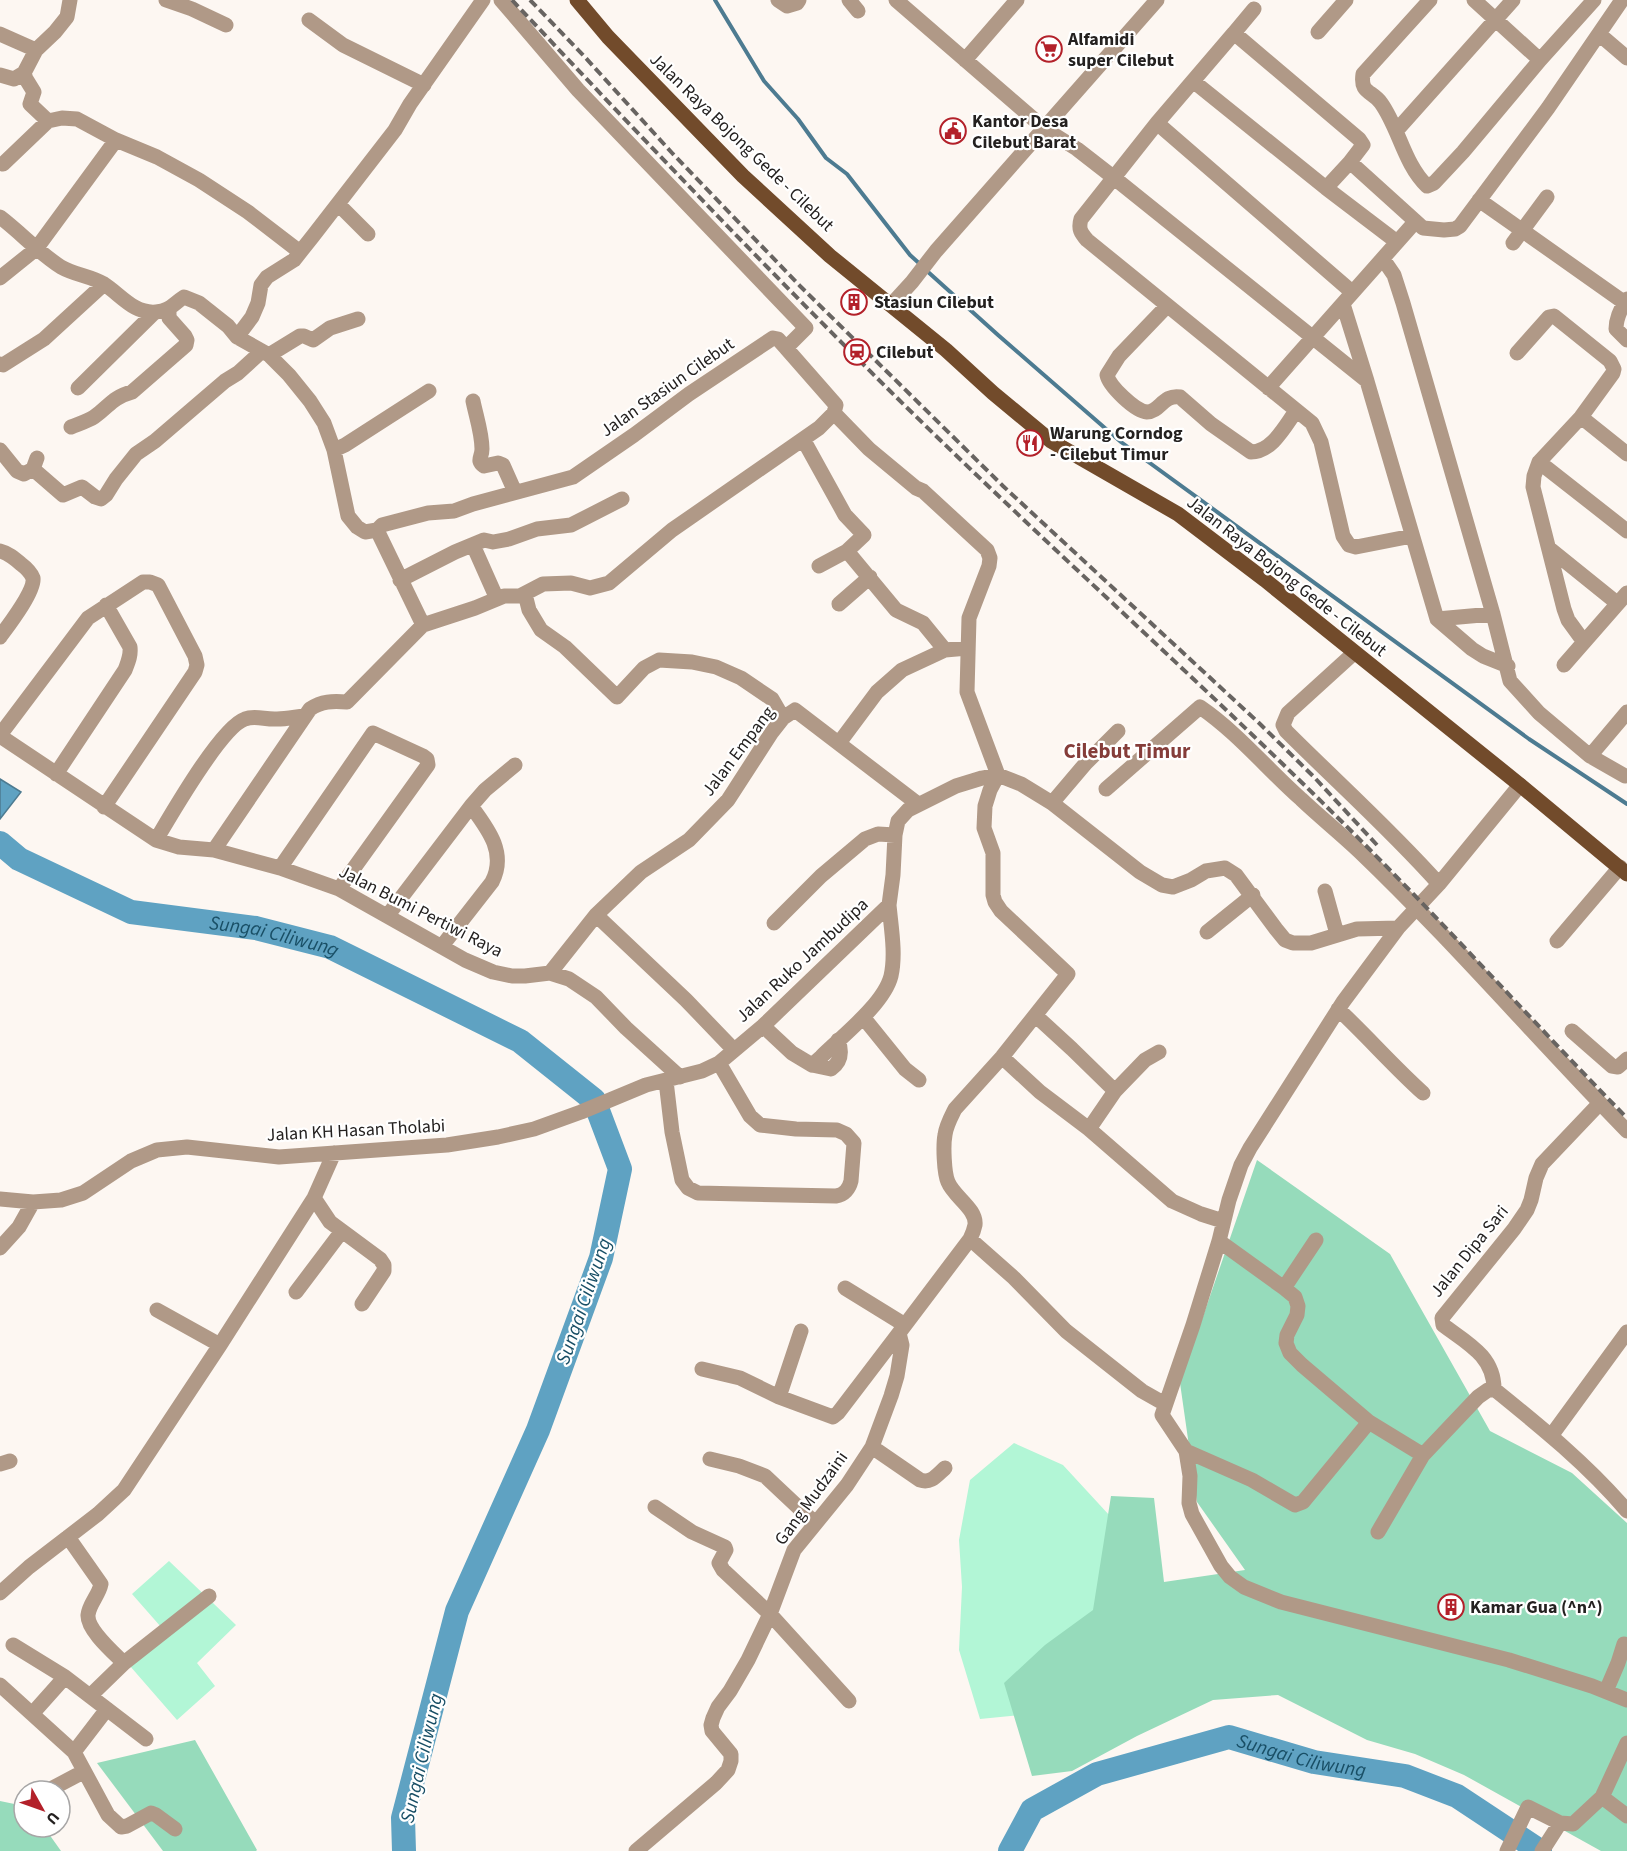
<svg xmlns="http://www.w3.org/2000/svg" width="1627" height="1851" viewBox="0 0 1627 1851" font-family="'Source Sans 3',sans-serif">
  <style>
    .green { fill: #b2f6d6 }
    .forest { fill: #96dbbb }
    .water { fill: #5fa2c2; stroke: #4d7b91; stroke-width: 1.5 }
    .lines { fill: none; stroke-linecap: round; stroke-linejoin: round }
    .stream { stroke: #4d7b91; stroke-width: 4 }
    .river { stroke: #5fa2c2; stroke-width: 24 }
    .minor { stroke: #b09987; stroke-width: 15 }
    .major { stroke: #724b2b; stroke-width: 15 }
    .rail { stroke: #686461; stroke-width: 4; stroke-dasharray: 9 4.5; stroke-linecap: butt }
    .labels { text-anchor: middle; stroke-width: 4.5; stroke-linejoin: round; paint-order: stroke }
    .poi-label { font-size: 18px; font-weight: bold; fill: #242120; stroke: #fff; text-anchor: start }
    .street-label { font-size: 18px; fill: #242120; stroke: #fff }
    .water-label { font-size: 20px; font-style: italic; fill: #194f66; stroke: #fff }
    .quarter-label { font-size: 21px; font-weight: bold; fill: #853d3a; stroke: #fff }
  </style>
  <rect width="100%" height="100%" fill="#fdf7f2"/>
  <path class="green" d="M1014 1443 1063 1465 1110 1516 1123 1625 1021 1715 980 1719 959 1650 962 1587 959 1540 970 1480Z
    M169 1561 236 1625 197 1663 215 1686 177 1720 123 1658 161 1627 132 1594Z"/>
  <path class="forest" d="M1257 1160 1390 1254 1490 1431 1572 1473 1627 1523V1851H1601L1464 1775 1415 1754 1367 1740 1278 1695 1213 1700 1137 1736 1072 1771 1032 1776 1004 1683 1045 1645 1093 1610 1111 1496 1154 1498 1164 1582 1245 1570 1197 1502 1180 1383Z
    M195 1740 257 1850 256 1851H163L97 1763Z
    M0 1801 24 1806V1827H44L61 1851H0Z"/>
  <path class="water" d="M0 779 21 792 0 819Z"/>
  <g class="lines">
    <path class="stream" d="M715 0 764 81 798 119 826 158 847 174 910 255 921 265
      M927 271 998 335 1121 442 1529 739 1627 804"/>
    <g class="river">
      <path id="s1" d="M0 843 19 859 131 912 256 928 330 947 520 1041 594 1100 620 1169 601 1258 538 1430 457 1611 403 1818 404 1851"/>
      <path id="s2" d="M1010 1851 1032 1810 1097 1774 1229 1737 1314 1762 1405 1776 1457 1796 1540 1851"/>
    </g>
    <path class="minor" d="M166 0 192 9 226 25
      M778 0 787 6 797 3 799 0
      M849 0 858 11
      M896 0 1045 129 1077 149 1113 177 1367 381 1437 619 1472 649 1483 656 1508 666
      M1430 0 1363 74C1360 94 1372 90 1381 103 1399 128 1404 164 1427 186L1434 183 1463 152 1540 60 1474 0
      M309 20 343 45 424 85
      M1318 32 1346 0
      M1234 33 1254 9
      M0 34 36 50
      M1599 34 1627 58
      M965 60 1017 0
      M1540 60 1594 0
      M24 73 26 79 34 92 30 104 48 121
      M0 75 14 79 24 73 36 50 55 32 67 17 70 0
      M1193 81 1326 188 1397 242
      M1157 123 1352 292
      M1397 130 1513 0
      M1350 162 1423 228 1444 230 1455 229 1460 226 1548 108 1622 0
      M3 164 48 121 62 118 77 119 116 140 157 157 199 180 248 212 300 252
      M1326 188 1350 162 1363 145 1359 139 1234 33 1157 123 1081 219C1078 229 1081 233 1087 240L1312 423 1321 442 1343 536 1349 545 1356 547 1412 536
      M1479 200 1625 303
      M338 204 368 234
      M0 217C21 233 39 253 61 267 75 275 91 276 104 284 121 295 134 314 156 312 170 311 173 304 184 297L199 303 228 326 237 337 269 355 289 375 310 401 324 423 334 450 348 516 357 527 365 532 377 530
      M1513 243 1547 197
      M1383 259 1394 275 1403 303 1493 614 1510 681 1539 713 1590 756 1627 712
      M0 278 36 249 116 140
      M1627 299C1621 308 1616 318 1616 329L1627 340
      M1343 304 1367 381
      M891 305 912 282 936 251 1157 0
      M1167 306 1119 356 1107 375C1109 386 1135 411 1147 412 1160 412 1163 394 1180 397L1211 424 1251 452C1272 452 1285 426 1296 411
      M237 337 252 317 258 303 261 285 267 277 294 260 313 236 395 130 410 104 483 0
      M1517 353 1549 317 1554 316 1610 361 1614 369 1613 373 1581 417 1539 462 1534 476 1533 487 1564 609 1568 620 1584 642
      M269 355 300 336H304L313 340 330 328 358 319
      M0 364 3 365 44 339 104 284
      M78 388 154 313
      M1268 388 1415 222
      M473 401C476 416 482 433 482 449 482 458 476 460 484 466L498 463 503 465 515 492
      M1581 417 1627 454
      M71 427C78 424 88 421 94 417 110 406 111 398 132 392L186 345 187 340 185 336 169 318V310
      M803 439 845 515 864 535 847 551 819 566
      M0 450 17 471 24 474 33 469 37 458
      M334 450 345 445 429 391
      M1539 462 1627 531
      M33 469 63 495 82 487 95 497 101 499 106 495 116 479 136 454 155 441 225 381 238 373 261 352
      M473 545 497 599
      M1550 549 1617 603
      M0 551C8 553 14 558 21 564 25 567 31 573 33 578 35 591 8 626 0 637
      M847 551 896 610 923 623 945 650 968 648
      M400 580 455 552 484 540 493 542 509 539 537 529 571 525 622 499
      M525 594 529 610 541 630 565 647 617 697 644 668 659 660 692 662 716 667 741 678 772 699 783 718
      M839 604 870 577
      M1437 619 1493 614
      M423 625 475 608 504 596H520L543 584 571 583 590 588 609 583 672 530 819 428 834 413 836 405 786 348
      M1354 653 1288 713 1283 725 1286 731C1337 782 1391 830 1439 884
      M1564 665 1627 593
      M0 735 88 618 143 582H150L158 585 195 656 197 665 195 672 104 807
      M0 736 156 840 179 847 214 850 280 868 339 889 465 960 493 972 512 976H525L550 973 569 979 596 997 626 1028 680 1077
      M839 743 877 692 902 670 945 650
      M1590 756 1625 776
      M56 774 125 670C128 662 131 656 130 647L106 605
      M1520 785 1439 884 1398 928 1343 1002 1250 1148 1241 1165 1229 1200 1219 1241 1193 1325 1162 1415 1186 1451 1190 1476 1189 1503 1192 1514 1221 1566 1230 1577 1244 1587 1281 1602 1509 1660 1592 1686 1627 1700
      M1106 789 1200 707C1238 733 1267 769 1301 799 1320 817 1340 833 1359 851 1452 940 1537 1039 1627 1131
      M1052 803 1086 763 1118 731
      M156 840C171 815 221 727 245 719 255 715 266 720 277 719 286 719 295 717 304 716
      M214 850 310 709C322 701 332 701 347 702L423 625 377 530 382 525 428 513 454 511 473 504 573 477 634 435 689 394 773 338 778 339 786 348 806 328 578 90 501 0
      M280 868 373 733 423 756 427 759 428 765 339 889
      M1325 891 1337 934
      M388 915 471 806 485 790 515 765
      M596 915 686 1000 734 1050
      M774 923 821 876 865 839 878 834 895 835
      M1207 932 1253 895
      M1557 941 1620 867
      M442 946 492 882C507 853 488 829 471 806
      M550 973 596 915 641 872 689 840 728 800 772 732 783 718 795 710 918 804
      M1338 1009C1367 1036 1393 1066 1423 1093
      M1036 1016 1072 1049 1115 1091
      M863 1017 905 1069 919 1080
      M763 1026 792 1053 812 1065 821 1057C841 1037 884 1004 891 976 896 954 891 927 889 905
      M1572 1031 1612 1066 1618 1067 1627 1059
      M1002 1057 1040 1092 1089 1129 1172 1201 1201 1214 1223 1221
      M812 1065 831 1069C842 1061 842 1051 838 1040
      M666 1081 672 1132 682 1180 688 1188 698 1193 836 1196C844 1195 849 1189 851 1181L854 1143 846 1134 837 1130 796 1129 760 1125 750 1116 719 1063
      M1089 1129 1115 1091 1145 1060 1159 1052
      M314 1198 330 1222 380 1259 384 1265V1271L362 1304
      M0 1199 33 1202 61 1200 83 1193 131 1161 157 1150 187 1147 279 1157 447 1145 498 1137 534 1129 581 1112 646 1085 702 1071 719 1063 763 1026 889 905 893 875 895 835 898 821 908 810 956 786 982 778 998 775 1021 784 1052 803 1140 872 1162 885 1173 887 1191 880 1206 871 1225 868 1236 875 1276 929 1285 940 1293 943H1311L1357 929 1398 928
      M970 1239 1014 1278 1066 1331 1142 1391 1165 1404
      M1219 1241 1284 1288 1295 1297 1298 1306 1297 1315 1287 1335 1286 1343 1290 1353 1302 1365 1369 1422 1423 1455
      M0 1248 19 1227 33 1202
      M845 1288 905 1325
      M1284 1288 1316 1240
      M296 1292 342 1231
      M157 1310 220 1345
      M702 1369 740 1378 779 1397 833 1417 838 1413 899 1333
      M1494 1389C1494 1356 1467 1343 1443 1325L1442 1318 1514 1229 1527 1210 1531 1200 1536 1178 1542 1164 1600 1103
      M779 1397 801 1331
      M1551 1436 1627 1332
      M872 1447 920 1480C931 1484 937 1475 945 1468
      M1186 1451 1252 1480 1295 1505 1303 1502 1369 1422
      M710 1459 739 1466 765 1476 815 1523
      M0 1464 10 1461
      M655 1507 692 1532 725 1547 726 1550 719 1563 723 1570 770 1614 849 1701
      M1378 1532 1423 1455 1478 1397 1488 1390 1494 1389C1541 1427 1588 1465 1627 1511
      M68 1537 101 1584C99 1595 89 1604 88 1615 87 1630 114 1653 124 1663
      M0 1593 29 1567 98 1514 124 1490 220 1345 314 1198 334 1153
      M13 1645 65 1677 146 1739
      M0 1685 74 1752 108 1815 121 1827 127 1826 151 1813 156 1815 175 1829
      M1606 1691 1618 1663 1624 1644
      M90 1696 124 1663 209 1596
      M32 1714 65 1677
      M1627 1743 1602 1797 1627 1816
      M74 1752 107 1709
      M47 1791 83 1772
      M636 1851 716 1783 728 1770 731 1761V1754L712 1731 711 1725 713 1718 718 1707 730 1691 748 1660 770 1614 794 1550 847 1485 872 1447 891 1396 897 1376 902 1345 899 1333 970 1239C972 1235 974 1230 975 1225 977 1209 954 1197 948 1182 944 1173 943 1145 945 1135 946 1126 951 1117 955 1109L1002 1057 1068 974 1001 911 995 902 993 895V853L984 828 985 806 990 790 998 775 967 692 969 618 989 566 990 558 987 550 923 491 916 488 869 449 834 413
      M1507 1851 1528 1807 1560 1823 1573 1824 1602 1797
      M1542 1851 1560 1823"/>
    <path class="major" d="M577 0 608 37 743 176 830 256 946 350 993 393 1051 441 1178 514 1265 580 1520 785 1627 874"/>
    <path class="rail" d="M512 0C626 121 741 242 859 360 1014 516 1179 661 1335 815 1435 913 1529 1018 1627 1118
      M530 0 584 56 673 154 800 286 1003 486 1259 723 1314 777 1377 845"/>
  </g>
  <defs>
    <g id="supermarket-ring" transform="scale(1.35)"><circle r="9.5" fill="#fff" stroke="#b3212a" stroke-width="1.5"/><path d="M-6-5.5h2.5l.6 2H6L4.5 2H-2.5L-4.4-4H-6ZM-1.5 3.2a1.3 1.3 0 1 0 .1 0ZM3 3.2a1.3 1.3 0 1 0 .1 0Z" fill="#b3212a"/></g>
    <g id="civic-ring" transform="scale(1.35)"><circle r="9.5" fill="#fff" stroke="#b3212a" stroke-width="1.5"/><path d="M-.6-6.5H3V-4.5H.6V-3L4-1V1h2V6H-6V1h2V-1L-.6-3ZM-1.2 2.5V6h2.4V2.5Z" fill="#b3212a"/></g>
    <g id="building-ring" transform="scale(1.35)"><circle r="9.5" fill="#fff" stroke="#b3212a" stroke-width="1.5"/><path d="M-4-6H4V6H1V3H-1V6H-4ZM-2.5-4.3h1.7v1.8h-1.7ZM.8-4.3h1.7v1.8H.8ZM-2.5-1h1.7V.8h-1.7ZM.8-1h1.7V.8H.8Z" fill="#b3212a"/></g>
    <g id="station-ring" transform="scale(1.35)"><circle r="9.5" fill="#fff" stroke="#b3212a" stroke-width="1.5"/><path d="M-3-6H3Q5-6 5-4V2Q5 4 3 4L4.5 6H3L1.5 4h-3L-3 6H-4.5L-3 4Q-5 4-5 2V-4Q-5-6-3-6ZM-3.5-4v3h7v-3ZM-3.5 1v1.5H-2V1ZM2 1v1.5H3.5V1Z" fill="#b3212a"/></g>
    <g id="restaurant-ring" transform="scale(1.35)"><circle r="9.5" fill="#fff" stroke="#b3212a" stroke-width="1.5"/><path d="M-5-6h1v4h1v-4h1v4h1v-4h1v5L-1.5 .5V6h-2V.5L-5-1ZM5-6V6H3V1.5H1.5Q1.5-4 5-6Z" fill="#b3212a"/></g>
  </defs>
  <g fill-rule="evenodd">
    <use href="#supermarket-ring" x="1049" y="49"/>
    <use href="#civic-ring" x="953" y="131"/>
    <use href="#building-ring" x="854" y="302"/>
    <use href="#station-ring" x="857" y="352"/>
    <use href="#restaurant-ring" x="1030" y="443"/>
    <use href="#building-ring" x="1451" y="1607"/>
  </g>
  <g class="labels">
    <g class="poi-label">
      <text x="1068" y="45">Alfamidi<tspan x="1068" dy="21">super Cilebut</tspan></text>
      <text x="972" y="127">Kantor Desa<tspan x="972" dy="21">Cilebut Barat</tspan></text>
      <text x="874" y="308">Stasiun Cilebut</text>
      <text x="876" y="358">Cilebut</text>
      <text x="1050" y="439">Warung Corndog<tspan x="1050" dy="21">- Cilebut Timur</tspan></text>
      <text x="1470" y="1613">Kamar Gua (^n^)</text>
    </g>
    <g class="street-label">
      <text transform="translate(742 142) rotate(44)" y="6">Jalan Raya Bojong Gede - Cilebut</text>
      <text transform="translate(667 387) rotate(-35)" y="6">Jalan Stasiun Cilebut</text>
      <text transform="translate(1287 576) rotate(38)" y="6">Jalan Raya Bojong Gede - Cilebut</text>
      <text transform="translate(738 751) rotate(-53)" y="6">Jalan Empang</text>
      <text transform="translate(421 911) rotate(27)" y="6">Jalan Bumi Pertiwi Raya</text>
      <text transform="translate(802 960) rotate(-43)" y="6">Jalan Ruko Jambudipa</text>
      <text transform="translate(356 1130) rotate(-3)" y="6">Jalan KH Hasan Tholabi</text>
      <text transform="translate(1469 1251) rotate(-51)" y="6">Jalan Dipa Sari</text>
      <text transform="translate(811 1498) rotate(-54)" y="6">Gang Mudzaini</text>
    </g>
    <g class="water-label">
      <text dy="7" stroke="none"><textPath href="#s1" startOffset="294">Sungai Ciliwung</textPath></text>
      <text transform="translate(583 1301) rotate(-71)" y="7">Sungai Ciliwung</text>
      <text dy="7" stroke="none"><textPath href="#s2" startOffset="333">Sungai Ciliwung</textPath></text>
      <text transform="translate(421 1758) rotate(-77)" y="7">Sungai Ciliwung</text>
    </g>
    <g class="quarter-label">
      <text x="1127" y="758">Cilebut Timur</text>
    </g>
  </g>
  <g transform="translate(42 1809) rotate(130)"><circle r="28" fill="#ffffff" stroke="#a7a6a6" stroke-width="1.5"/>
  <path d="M0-4.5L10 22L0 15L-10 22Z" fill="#b3212a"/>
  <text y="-9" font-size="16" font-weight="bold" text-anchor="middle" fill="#242120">U</text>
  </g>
</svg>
